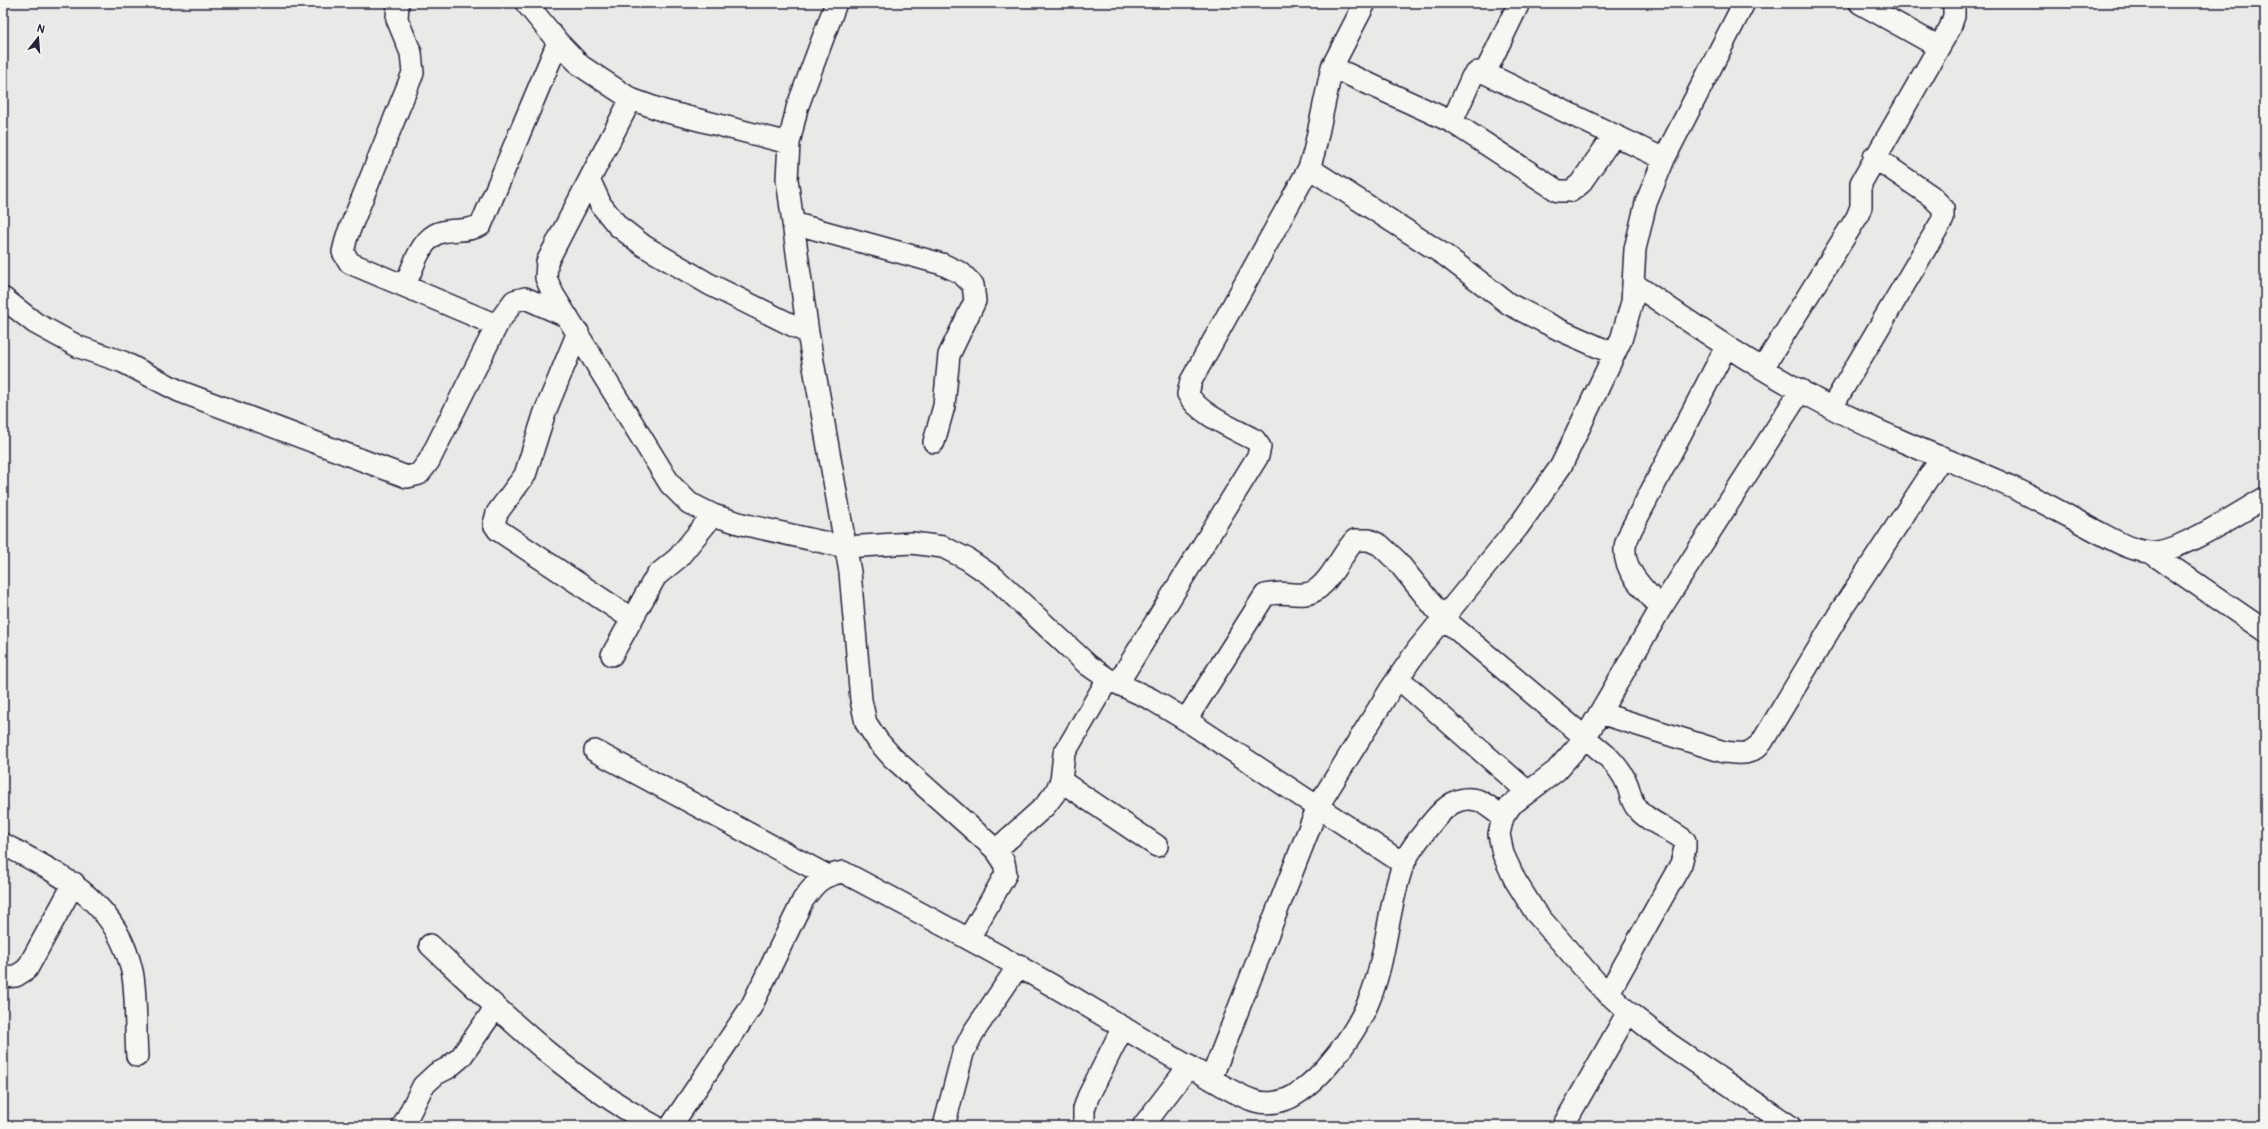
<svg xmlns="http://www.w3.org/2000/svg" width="2268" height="1129" viewBox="0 0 2268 1129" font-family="Pangolin,sans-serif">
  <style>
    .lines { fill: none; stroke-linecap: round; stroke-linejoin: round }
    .minor-casing { stroke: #22223b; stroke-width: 24 }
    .minor { stroke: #f6f6f2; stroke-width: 21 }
  </style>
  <rect width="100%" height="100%" fill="#e9e9e7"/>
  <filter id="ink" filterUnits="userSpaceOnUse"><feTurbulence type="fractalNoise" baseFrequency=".025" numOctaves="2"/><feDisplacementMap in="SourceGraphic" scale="8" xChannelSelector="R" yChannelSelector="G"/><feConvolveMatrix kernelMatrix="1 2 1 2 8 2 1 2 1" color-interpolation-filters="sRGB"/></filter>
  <g filter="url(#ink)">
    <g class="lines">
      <g class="minor-casing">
        <path id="minor" d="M398 3 397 19 411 53 413 73 347 236 343 252 350 263 489 322 498 323 514 301 525 298 568 317
          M526 3 558 42 581 66 631 99 664 111 789 143
          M836 3 797 108 789 143 787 179 808 333 850 572 861 700 866 723 878 741 893 758 996 850 1004 862 1006 874 969 938
          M1860 3 1939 47
          M1332 67 1452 122 1472 77 1478 72 1485 73 1664 159
          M1485 73 1519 3
          M631 99 547 262 546 278 553 294 670 484 689 503 713 515 742 524 845 547 912 543 943 547 967 559 995 578 1088 665 1108 679 1151 699 1186 720 1404 864
          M1452 122 1558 191H1571L1580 184 1614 135
          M1309 168 1446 256 1509 304 1560 330 1614 354
          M590 181 601 205 618 226 644 246 709 284 808 333
          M793 223 942 264 961 273 973 285 975 301 949 355 944 406 934 442
          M1633 283C1716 341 1802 398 1895 438 1936 457 1979 471 2020 491 2047 504 2073 519 2100 533 2115 541 2131 550 2149 552 2176 555 2240 512 2265 498
          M405 286C412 270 421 236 442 232 456 229 467 232 481 225L558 42
          M3 298 35 323 79 347 123 362 179 391 407 477 419 474 429 461 498 323
          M578 332 545 412 525 475 497 513 494 524 498 530 632 619
          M1763 368 1857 217 1861 207V183L1950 28 1954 16V3
          M1832 407 1943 219V208L1931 196 1874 157
          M2150 552 2265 631
          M1661 608C1647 592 1623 572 1625 548 1625 542 1629 536 1631 530L1726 347
          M612 655 656 576 678 558 713 515
          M1398 678 1528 792
          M1118 683 1258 456 1260 447 1255 440C1235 429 1198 414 1188 394L1191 381 1309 168 1314 152 1332 67 1365 3
          M1600 713 1724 752C1742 754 1749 756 1762 742L1842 609 1942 457
          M1186 720 1265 595C1284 590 1290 596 1305 594 1327 592 1340 555 1355 540H1369L1380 545 1397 561 1443 618 1607 756C1615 764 1623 773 1627 784 1630 791 1631 801 1636 807 1648 823 1670 828 1685 841V848L1681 864 1608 994
          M595 751 826 875
          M1061 781 1157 846
          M3 844C61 875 116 900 132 971 137 994 135 1031 137 1056
          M996 850 1045 806 1055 793 1061 781 1064 754 1108 679
          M430 945C500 1011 569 1080 655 1126
          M3 977 16 976 27 969 74 883
          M1211 1079 1318 806 1390 690 1418 649 1518 527 1561 466 1621 340 1632 302 1635 249 1646 203 1664 159 1744 3
          M403 1126 423 1086 436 1074 448 1068 461 1057 496 1007
          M671 1126 751 1007 803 900C816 882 821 876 843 872 924 915 1005 957 1084 1004 1125 1028 1165 1054 1206 1076 1222 1085 1238 1096 1255 1101 1268 1105 1284 1102 1295 1095 1324 1077 1355 1034 1368 1003 1387 959 1387 909 1403 865 1410 848 1423 834 1434 820 1445 807 1458 795 1477 800 1486 803 1495 812 1503 817
          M944 1126 963 1053 973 1033 1019 965
          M1084 1126V1109L1088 1097 1123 1027
          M1143 1126 1189 1066
          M1563 1126 1628 1012
          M1790 1126 1669 1044 1628 1012 1595 981 1535 912 1515 880 1503 854 1499 834 1503 817 1511 805 1556 771 1585 738 1661 608 1801 390"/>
      </g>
      <use href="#minor" class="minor"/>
    </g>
  </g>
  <rect width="2268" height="1129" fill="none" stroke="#f6f6f2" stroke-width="16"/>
  <rect x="8" y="8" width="2252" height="1113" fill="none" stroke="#22223b" stroke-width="1.5" filter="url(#ink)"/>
  <g transform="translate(38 38) rotate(17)" stroke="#f6f6f2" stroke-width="3" paint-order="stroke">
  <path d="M0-3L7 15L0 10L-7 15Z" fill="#22223b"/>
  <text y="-6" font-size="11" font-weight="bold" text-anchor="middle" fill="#22223b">N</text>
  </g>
</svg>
